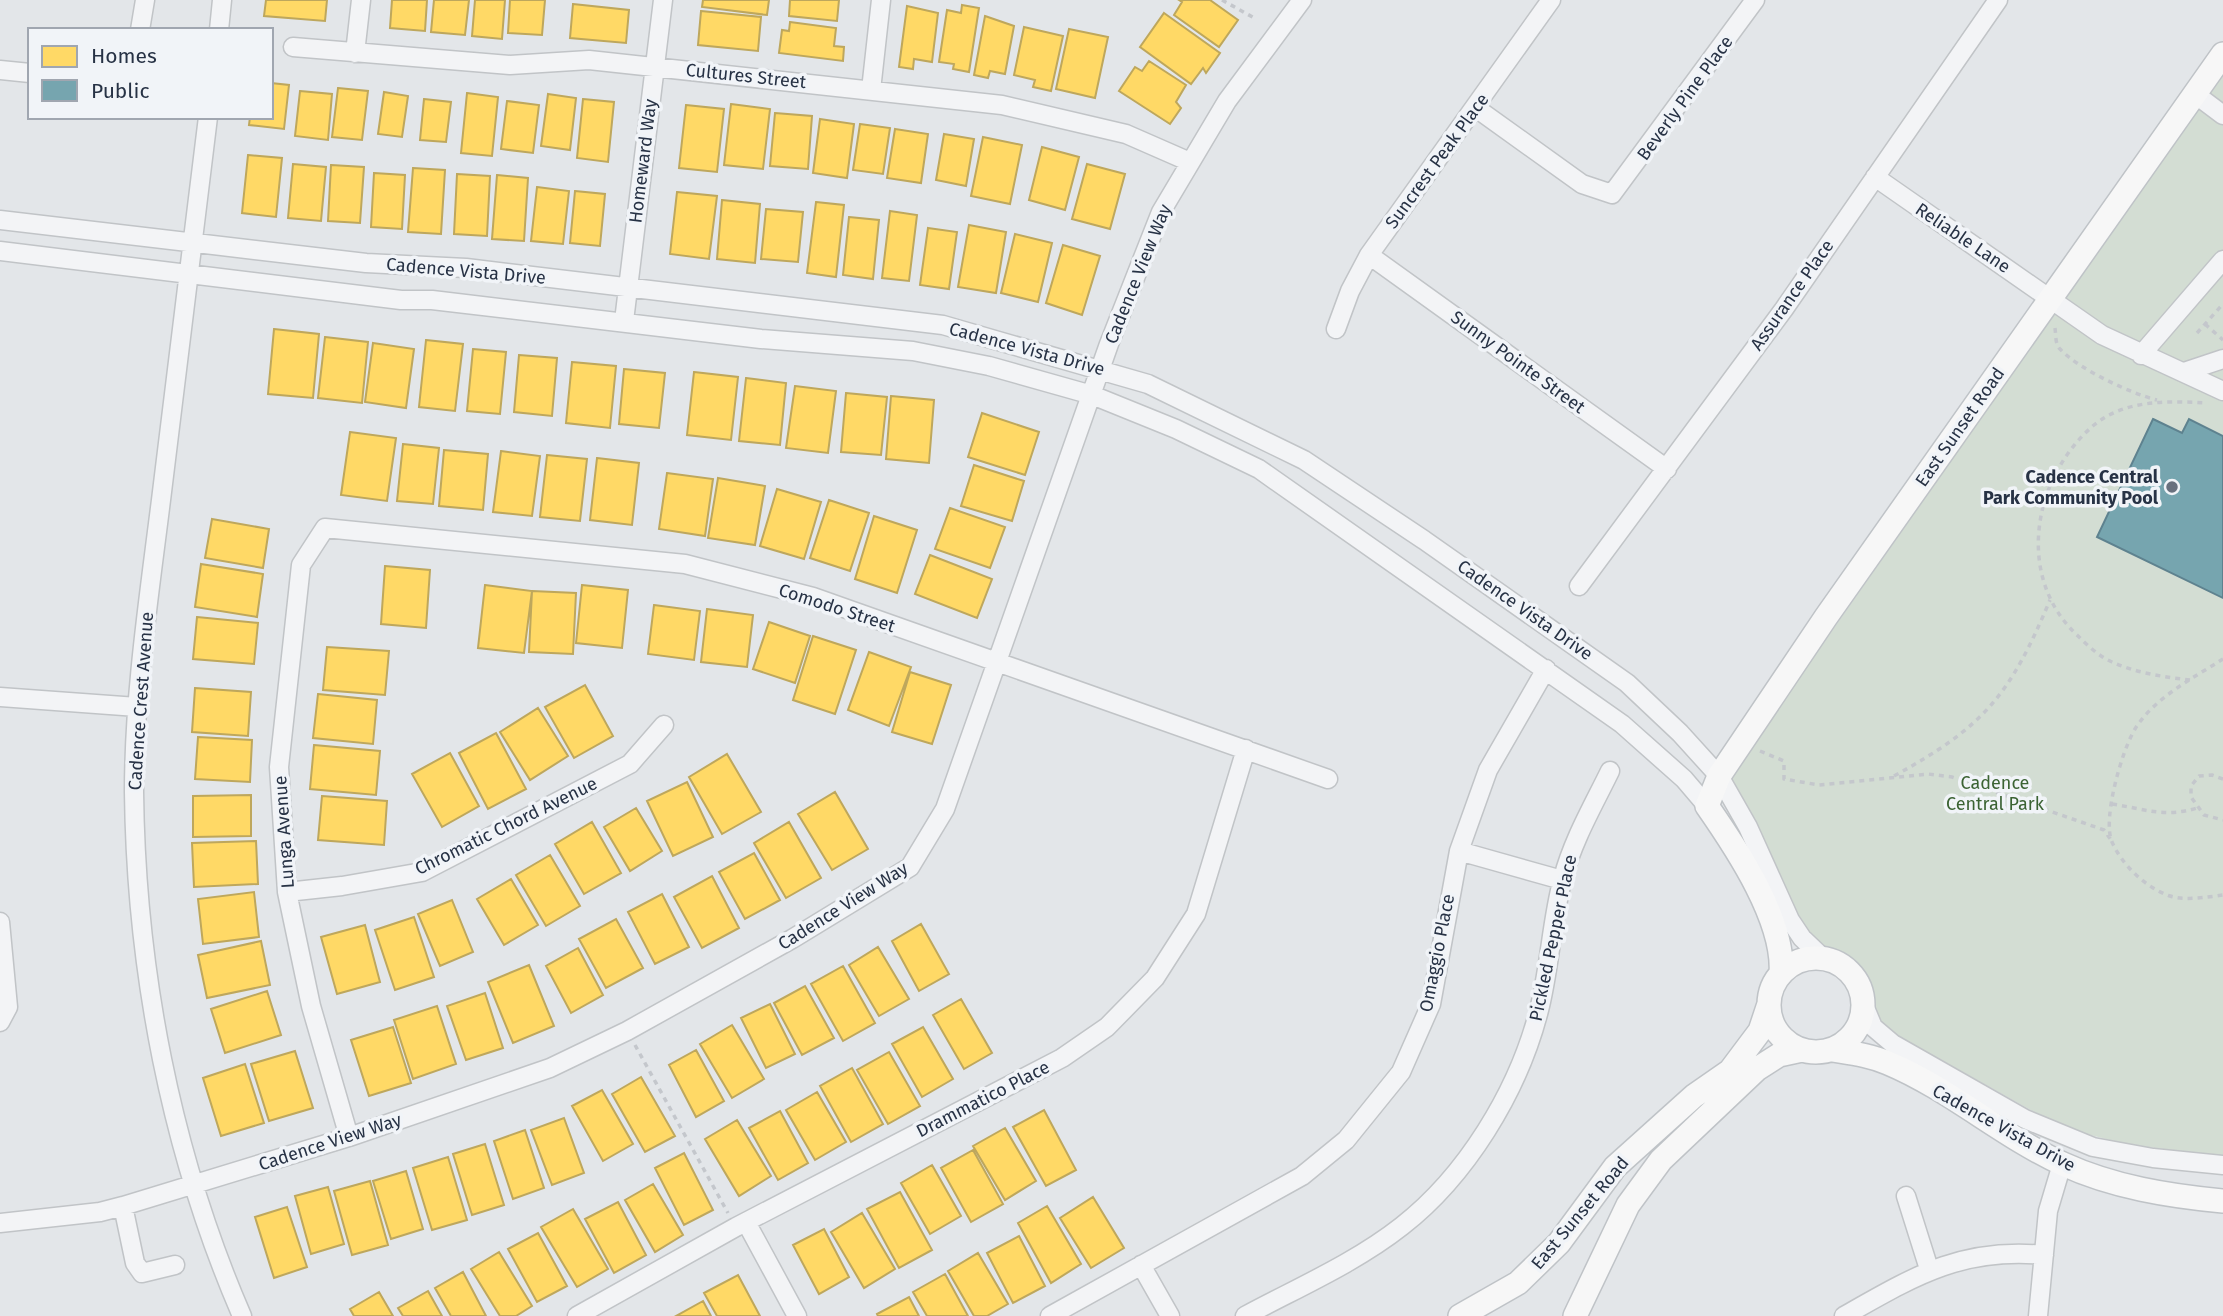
<svg xmlns="http://www.w3.org/2000/svg" width="2223" height="1316" viewBox="0 0 2223 1316" font-family="'Fira Sans',sans-serif">
  <style>
    .green { fill: #d3ddd3 }
    .homes { fill: #ffd966; stroke: #bea75c; stroke-width: 2 }
    .public { fill: #76a5af; stroke: #5e828f; stroke-width: 2 }
    .lines { fill: none; stroke-linecap: round; stroke-linejoin: round }
    .minor-casing { stroke: #c1c4c7; stroke-width: 21 }
    .major-casing { stroke: #bfc3c7; stroke-width: 26 }
    .path { stroke: #c4c7cc; stroke-width: 3.5; stroke-dasharray: 5 5; stroke-linecap: butt }
    .minor { stroke: #f3f4f6; stroke-width: 18 }
    .major { stroke: #f7f7f7; stroke-width: 23 }
    .poi-dot { fill: #69717e; stroke: #f1f4f8; stroke-width: 2.5 }
    .labels { text-anchor: middle; stroke-width: 7; stroke-linejoin: round; paint-order: stroke }
    .street-label { font-size: 18px; fill: #273245; stroke: #f1f4f8 }
    .poi-label { font-size: 18px; font-weight: bold; fill: #273245; stroke: #f1f4f8; text-anchor: end }
    .park-label { font-size: 18px; fill: #3b6333; stroke: #f1f4f8 }
  </style>
  <rect width="100%" height="100%" fill="#e3e6e9"/>
  <path class="green" d="M2223 72V1157L2126 1144 2079 1132 2038 1114 1884 1028 1872 1013 1864 987 1854 971 1824 950 1803 928 1727 781Z"/>
  <path class="homes" d="M266 0H327L325 21 264 16Z
    M392 0H427L425 31 390 28Z
    M434 0H469L465 35 431 32Z
    M475 0H505L502 39 472 36Z
    M510 0H545L542 35 508 33Z
    M703 0H769L767 15 702 7Z
    M790 0H839L837 21 789 16Z
    M1179 0H1210L1238 20 1219 47 1174 15 1182 2Z
    M573 4 629 10 626 43 570 38Z
    M962 5 979 8 969 72 953 69 954 64 939 62 947 10 961 13Z
    M907 6 938 13 932 62 914 59 913 69 899 67Z
    M701 11 761 17 758 51 698 45Z
    M1164 13 1220 53 1206 73 1203 68 1191 84 1140 47Z
    M985 16 1014 26 1005 74 990 71 988 78 974 75Z
    M790 22 836 28 834 46 844 47 843 61 779 53 782 30 789 31Z
    M1024 27 1063 36 1051 91 1033 87 1035 80 1014 75Z
    M1069 29 1108 37 1095 98 1056 89Z
    M1149 61 1186 85 1176 102 1181 108 1170 124 1119 91 1135 67 1142 71Z
    M271 83 289 85 284 129 249 125 250 117H271Z
    M338 88 368 91 362 140 332 137Z
    M300 91 332 94 328 140 295 136Z
    M384 92 408 96 402 137 378 134Z
    M467 93 498 97 492 156 461 153Z
    M548 94 576 98 570 150 541 146Z
    M424 99 451 102 446 142 420 140Z
    M583 99 614 102 608 162 577 158Z
    M507 101 539 105 533 153 501 149Z
    M731 104 770 109 763 169 724 165Z
    M686 105 724 109 717 172 679 168Z
    M775 113 812 116 808 169 770 166Z
    M820 119 854 124 847 178 813 173Z
    M860 124 890 128 883 174 853 170Z
    M895 129 928 134 921 183 887 178Z
    M944 134 974 139 966 186 936 180Z
    M983 137 1022 145 1010 204 971 196Z
    M1042 147 1079 157 1065 210 1029 200Z
    M248 155 282 158 276 217 242 213Z
    M293 164 326 167 321 221 288 218Z
    M1087 164 1125 174 1110 229 1072 219Z
    M331 165 364 167 360 223 328 221Z
    M413 168 445 170 441 234 408 232Z
    M374 173 405 175 402 229 371 227Z
    M457 174 490 176 487 236 454 234Z
    M497 175 528 178 524 241 492 239Z
    M537 187 569 191 563 244 531 241Z
    M575 191 605 194 600 246 570 243Z
    M677 192 717 196 709 259 670 254Z
    M722 200 760 204 755 263 717 259Z
    M816 202 844 205 836 277 807 273Z
    M766 209 803 212 798 262 761 259Z
    M890 211 917 215 909 281 882 278Z
    M849 217 879 220 873 279 843 275Z
    M969 225 1006 232 996 293 958 287Z
    M928 228 957 232 949 289 920 285Z
    M1015 234 1052 243 1038 302 1001 293Z
    M1063 245 1100 256 1082 315 1046 303Z
    M274 329 319 334 313 398 268 394Z
    M325 337 368 342 362 403 318 398Z
    M426 340 463 344 455 411 419 407Z
    M373 343 414 349 406 408 365 402Z
    M473 349 506 352 500 414 467 411Z
    M519 355 557 358 552 416 514 412Z
    M572 362 616 366 610 428 566 423Z
    M624 369 665 373 659 428 619 424Z
    M694 372 738 377 731 440 687 435Z
    M746 378 786 383 780 445 739 441Z
    M795 386 836 391 828 453 786 448Z
    M846 393 887 397 881 455 841 452Z
    M891 396 934 400 929 463 886 459Z
    M982 413 1039 432 1025 475 968 457Z
    M350 432 396 438 387 501 341 495Z
    M403 444 439 448 433 504 397 501Z
    M444 450 488 454 483 510 439 506Z
    M501 451 540 456 532 516 493 512Z
    M547 455 587 459 580 521 540 517Z
    M597 458 639 463 632 525 590 520Z
    M974 465 1024 481 1012 521 961 506Z
    M667 473 713 479 705 536 659 529Z
    M718 478 765 486 755 545 708 538Z
    M777 489 821 502 804 559 760 546Z
    M829 500 869 513 850 571 810 558Z
    M950 508 1005 527 990 568 935 549Z
    M874 516 917 530 897 593 855 579Z
    M212 519 269 529 263 568 205 558Z
    M930 555 992 579 977 618 915 594Z
    M201 564 263 574 257 617 195 607Z
    M385 566 430 570 426 628 381 624Z
    M485 585 532 591 524 653 478 648Z
    M582 585 628 590 622 648 576 643Z
    M532 591 576 593 573 654 529 652Z
    M654 605 700 611 694 660 648 654Z
    M707 609 753 615 747 667 701 662Z
    M197 617 258 623 254 664 193 659Z
    M769 622 810 636 795 683 753 669Z
    M813 636 856 650 835 714 793 700Z
    M327 647 389 651 385 695 323 690Z
    M869 652 911 667 889 726 848 710Z
    M910 672 951 685 932 744 892 732Z
    M585 685 613 736 574 758 545 707Z
    M195 688 251 692 248 736 192 732Z
    M318 694 377 700 373 744 313 738Z
    M538 708 568 756 530 780 500 732Z
    M496 733 526 789 488 809 459 753Z
    M198 737 252 740 250 782 195 779Z
    M314 745 380 751 376 795 310 789Z
    M450 753 479 806 442 827 412 774Z
    M727 754 761 812 722 834 689 777Z
    M687 782 713 837 673 856 647 801Z
    M835 792 868 849 832 870 798 814Z
    M251 795V836L193 837V796Z
    M322 796 387 801 384 845 318 840Z
    M636 808 662 851 630 871 604 827Z
    M592 822 621 873 584 894 555 844Z
    M789 822 821 878 786 898 754 843Z
    M256 841 258 884 194 887 192 843Z
    M754 853 780 900 745 919 719 872Z
    M550 855 580 906 546 926 516 875Z
    M712 876 739 928 702 948 674 897Z
    M511 879 538 925 504 945 477 899Z
    M254 892 259 937 203 944 198 899Z
    M662 894 689 947 655 964 628 912Z
    M452 900 473 952 440 966 418 914Z
    M414 917 434 977 395 990 375 930Z
    M616 919 643 968 606 988 579 939Z
    M921 924 949 974 919 991 892 941Z
    M365 925 380 982 337 994 321 937Z
    M261 941 270 985 207 998 198 955Z
    M878 947 909 999 879 1016 849 965Z
    M578 948 603 995 571 1013 546 966Z
    M529 965 554 1026 513 1043 488 982Z
    M843 966 875 1023 843 1041 811 984Z
    M805 986 834 1038 802 1055 774 1003Z
    M267 991 281 1035 225 1053 211 1009Z
    M485 993 503 1048 466 1060 447 1006Z
    M961 999 992 1053 964 1069 933 1015Z
    M770 1004 795 1054 766 1068 741 1018Z
    M437 1006 456 1064 413 1079 394 1020Z
    M732 1025 764 1079 732 1098 700 1044Z
    M393 1027 411 1083 369 1096 351 1040Z
    M923 1027 953 1079 922 1097 892 1044Z
    M696 1050 724 1101 696 1117 669 1065Z
    M295 1051 313 1108 269 1121 251 1064Z
    M889 1052 920 1106 888 1124 857 1070Z
    M245 1064 264 1123 221 1136 203 1078Z
    M852 1068 883 1124 851 1142 820 1086Z
    M641 1077 675 1136 645 1152 612 1094Z
    M602 1090 633 1144 603 1161 572 1106Z
    M817 1092 846 1142 815 1160 786 1110Z
    M1044 1110 1076 1170 1046 1186 1013 1127Z
    M780 1111 808 1163 778 1180 749 1128Z
    M564 1118 584 1173 552 1185 531 1130Z
    M737 1120 771 1176 739 1196 705 1139Z
    M1005 1128 1036 1181 1005 1200 973 1146Z
    M525 1130 544 1188 513 1199 494 1141Z
    M485 1144 504 1205 472 1215 453 1154Z
    M973 1150 1003 1204 971 1222 941 1168Z
    M684 1153 713 1210 684 1225 655 1168Z
    M448 1157 467 1220 432 1230 413 1168Z
    M932 1165 961 1216 930 1234 901 1183Z
    M406 1171 423 1229 391 1239 373 1181Z
    M370 1181 388 1245 352 1255 334 1191Z
    M653 1184 683 1235 655 1252 625 1200Z
    M328 1187 344 1244 311 1254 295 1196Z
    M900 1192 932 1250 899 1268 867 1209Z
    M1093 1197 1124 1248 1091 1268 1060 1218Z
    M618 1202 646 1255 614 1273 585 1219Z
    M1047 1206 1081 1264 1051 1283 1018 1223Z
    M287 1207 307 1267 274 1278 255 1217Z
    M573 1209 608 1269 577 1287 541 1227Z
    M862 1213 895 1269 864 1288 831 1232Z
    M824 1229 849 1277 819 1294 793 1245Z
    M538 1233 567 1286 537 1302 508 1249Z
    M1019 1236 1045 1286 1013 1303 987 1253Z
    M499 1252 532 1306 516 1316H500L471 1269Z
    M978 1253 1008 1304 987 1316H974L948 1271Z
    M463 1272 486 1316H451L435 1288Z
    M945 1274 968 1316H927L913 1292Z
    M738 1275 760 1316H717L704 1293Z
    M428 1291 442 1316H403L398 1308Z
    M379 1292 393 1316H354L350 1309Z
    M909 1297 919 1316H878L877 1314Z
    M703 1301 711 1316H676Z"/>
  <path class="public" d="M2153 419 2182 433 2189 419 2223 436V598L2097 537Z"/>
  <g class="lines">
    <g class="minor-casing">
      <path id="minor" d="M140 30 145 0
        M219 30 222 0
        M293 47 510 65 589 60 1002 105 1126 134 1190 162
        M355 53 361 0
        M0 70 30 73
        M871 90 881 0
        M2195 94 2223 115
        M1476 108 1582 184 1612 194 1755 0
        M208 117C192 245 177 372 161 500 149 597 134 694 134 792 136 970 171 1153 242 1316
        M1875 177 2102 335 2223 391
        M0 220 366 263 466 268 943 325 1148 384 1304 460 1424 540 1627 683 1680 733 1719 776 1748 827 1790 920 1802 938 1824 959
        M0 251 401 300H432L761 339 913 351 989 366 1092 395 1176 429 1259 469 1622 724 1684 779 1707 806
        M1369 255 1667 469
        M624 321 663 0
        M1336 329 1350 291 1369 255 1551 0
        M2141 355 2223 260
        M2184 372 2223 359
        M1579 586 1784 309 1998 0
        M0 697 137 707
        M1459 851 1562 880
        M287 892 342 886 422 872 630 764 664 725
        M0 922 8 1007 0 1022
        M1863 1003 1873 1027 1893 1044 2025 1119 2093 1147 2153 1158 2223 1165
        M349 1137 311 1006 287 892 279 767 301 565 325 528 685 564 813 597 1328 779
        M1906 1196 1929 1269
        M123 1206 135 1263 142 1273 175 1265
        M746 1222 797 1316
        M0 1223 100 1212 123 1206 349 1137 550 1068 627 1031 792 939 910 867 945 809 1109 344 1161 212 1227 101 1302 0
        M1141 1265 1170 1316
        M577 1316 736 1227 1062 1058 1107 1027 1155 978 1196 914 1246 749
        M1050 1316 1302 1176 1346 1140 1401 1072 1431 1004 1459 851 1488 770 1546 669
        M1245 1316C1297 1288 1355 1263 1402 1226 1466 1176 1517 1093 1538 1014 1550 970 1551 922 1563 878 1573 840 1593 806 1610 771
        M1844 1316C1913 1277 1961 1247 2044 1255
        M2038 1316 2048 1211 2062 1164"/>
    </g>
    <g class="major-casing">
      <path id="major" d="M1769 1005a47 47 0 1 1 94 0a47 47 0 1 1-94 0Z
        M1781 974C1785 921 1737 849 1707 806L1719 776 1826 617 2223 54
        M1832 1050C1851 1053 1870 1055 1888 1063 1950 1089 2002 1136 2063 1164 2113 1187 2169 1196 2223 1201
        M1460 1316 1518 1283 1559 1243 1615 1167 1694 1096 1730 1071 1760 1031 1769 1004
        M1575 1316 1628 1205 1661 1160 1757 1069 1779 1055 1802 1050"/>
    </g>
    <path class="path" d="M1222 0 1256 19
      M2205 324 2223 340
      M2055 328C2056 335 2055 344 2060 349 2078 369 2132 394 2157 400
      M2197 333 2223 304
      M2223 659C2193 678 2154 698 2135 729 2122 750 2102 819 2112 842 2122 865 2146 888 2170 896 2186 901 2207 897 2223 895
      M2190 680C2164 677 2136 673 2112 662 2100 657 2088 646 2078 636 2015 578 2032 478 2094 425 2126 399 2169 401 2207 403
      M1760 751 1784 761V779L1819 785 1928 774 1952 777 2104 830 2111 840
      M1894 776C1985 726 2010 695 2050 600
      M2223 779 2212 775 2199 776 2191 786V797L2204 815 2223 820
      M2112 804C2145 809 2164 818 2197 808
      M635 1045 728 1213"/>
    <use href="#minor" class="minor"/>
    <use href="#major" class="major"/>
  </g>
  <circle class="poi-dot" cx="2172" cy="487" r="7"/>
  <g class="labels">
    <g class="street-label">
      <text transform="translate(746 76) rotate(6)" y="6">Cultures Street</text>
      <text transform="translate(1685 98) rotate(-54)" y="6">Beverly Pine Place</text>
      <text transform="translate(643 161) rotate(-83)" y="6">Homeward Way</text>
      <text transform="translate(1437 161) rotate(-54)" y="6">Suncrest Peak Place</text>
      <text transform="translate(1963 238) rotate(34)" y="6">Reliable Lane</text>
      <text transform="translate(466 271) rotate(5)" y="6">Cadence Vista Drive</text>
      <text transform="translate(1138 274) rotate(-68)" y="6">Cadence View Way</text>
      <text transform="translate(1792 295) rotate(-55)" y="6">Assurance Place</text>
      <text transform="translate(1027 349) rotate(15)" y="6">Cadence Vista Drive</text>
      <text transform="translate(1518 362) rotate(36)" y="6">Sunny Pointe Street</text>
      <text transform="translate(1960 427) rotate(-55)" y="6">East Sunset Road</text>
      <text transform="translate(837 608) rotate(18)" y="6">Comodo Street</text>
      <text transform="translate(1525 610) rotate(35)" y="6">Cadence Vista Drive</text>
      <text transform="translate(141 701) rotate(-86)" y="6">Cadence Crest Avenue</text>
      <text transform="translate(506 826) rotate(-26)" y="6">Chromatic Chord Avenue</text>
      <text transform="translate(284 832) rotate(-94)" y="6">Lunga Avenue</text>
      <text transform="translate(843 906) rotate(-32)" y="6">Cadence View Way</text>
      <text transform="translate(1553 938) rotate(-78)" y="6">Pickled Pepper Place</text>
      <text transform="translate(1437 953) rotate(-79)" y="6">Omaggio Place</text>
      <text transform="translate(983 1099) rotate(-27)" y="6">Drammatico Place</text>
      <text transform="translate(2004 1128) rotate(29)" y="6">Cadence Vista Drive</text>
      <text transform="translate(330 1142) rotate(-18)" y="6">Cadence View Way</text>
      <text transform="translate(1580 1213) rotate(-50)" y="6">East Sunset Road</text>
    </g>
    <g class="poi-label">
      <text x="2158" y="483">Cadence Central<tspan x="2158" dy="21">Park Community Pool</tspan></text>
    </g>
    <g class="park-label">
      <text x="1995" y="789">Cadence<tspan x="1995" dy="21">Central Park</tspan></text>
    </g>
  </g>
  <rect x="28" y="28" width="245" height="91" fill="#f1f4f8" stroke="#a0a6b0" stroke-width="2"/>
  <rect x="42" y="46" width="35" height="21" fill="#ffd966" stroke="#a0a6b0" stroke-width="2"/>
  <text x="91" y="63" font-size="21" fill="#273245">Homes</text>
  <rect x="42" y="80" width="35" height="21" fill="#76a5af" stroke="#a0a6b0" stroke-width="2"/>
  <text x="91" y="98" font-size="21" fill="#273245">Public</text>
</svg>
